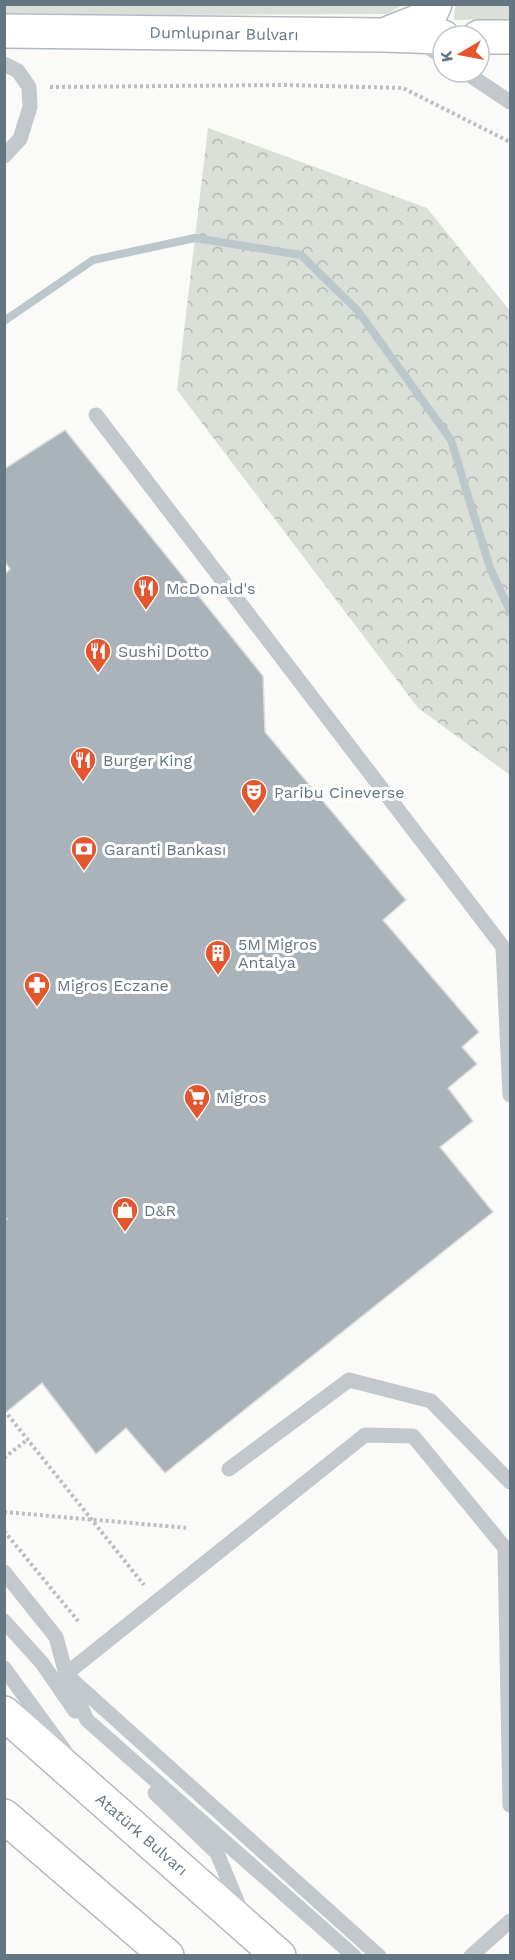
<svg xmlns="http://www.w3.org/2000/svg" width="515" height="1960" viewBox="0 0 515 1960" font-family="'Work Sans',sans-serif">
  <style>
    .grass { fill: #dadfd7 }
    .forest { fill: url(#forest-crowns) }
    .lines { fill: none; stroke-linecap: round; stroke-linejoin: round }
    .stream { stroke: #bbc7cb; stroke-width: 8 }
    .building { fill: #aab3b9; stroke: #dcdcda; stroke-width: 1.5 }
    .secondary-casing { stroke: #b3babf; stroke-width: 36 }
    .primary-casing { stroke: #b5babe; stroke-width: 36 }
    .path { stroke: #bbbfc2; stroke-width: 4; stroke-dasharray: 3 3; stroke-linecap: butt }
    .lane { stroke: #c3c8cc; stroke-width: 15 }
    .secondary { stroke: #fff; stroke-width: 33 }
    .primary { stroke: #fff; stroke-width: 33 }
    .labels { text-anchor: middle; stroke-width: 6; stroke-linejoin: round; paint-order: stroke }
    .street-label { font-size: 16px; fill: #657683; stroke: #fff }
    .poi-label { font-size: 16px; fill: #657683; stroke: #fff; text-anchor: start }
  </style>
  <defs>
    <pattern id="forest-crowns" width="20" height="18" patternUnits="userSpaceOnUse" patternTransform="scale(1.5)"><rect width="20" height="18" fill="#dadfd7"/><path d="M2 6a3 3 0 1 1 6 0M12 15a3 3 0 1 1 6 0" fill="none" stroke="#b4b9b4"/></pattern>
  </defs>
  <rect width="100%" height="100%" fill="#fafaf8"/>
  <path class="grass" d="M5 4H403V5L387 14 163 15 5 13Z
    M455 5H510V19L454 20Z"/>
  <path class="forest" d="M208 128 427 208 510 311V775L418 708 177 390Z"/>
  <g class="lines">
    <path class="stream" d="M4 321 93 260 195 238 301 255 358 311 451 440 490 568 510 611"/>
  </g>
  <path class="building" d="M65 430 263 676 265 732 406 900 383 920 479 1032 462 1047 477 1064 448 1088 473 1121 440 1147 493 1212 165 1473 126 1428 96 1454 42 1383 4 1414V1221L7 1219 4 1217V575L10 569 4 561V469Z"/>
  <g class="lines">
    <g class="secondary-casing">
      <path id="secondary" d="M4 31 383 35 443 37
        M391 32 429 17 435 4
        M479 37H510"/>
    </g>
    <g class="primary-casing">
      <path id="primary" d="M4 1713 279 1956
        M4 1816 167 1956"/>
    </g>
    <path class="path" d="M50 87 284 85 403 88 510 142
      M4 1410 144 1585
      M4 1458 28 1439
      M4 1512 189 1528
      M4 1531 78 1621"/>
    <path class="lane" d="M420 42 443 57
      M4 64 18 71 29 87 30 107 20 139 4 156
      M465 72 510 102
      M96 415 503 947 510 1095
      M229 1469 349 1380 431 1401 510 1482
      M4 1572 56 1637 66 1674 87 1720 354 1956
      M4 1621 42 1663 75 1711
      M4 1668 64 1750
      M66 1674 365 1435 413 1436 505 1548 510 1805
      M71 1679 379 1956
      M155 1793 217 1853 241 1911
      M471 1956 510 1921"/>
    <use href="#secondary" class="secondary"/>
    <use href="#primary" class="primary"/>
  </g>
  <defs>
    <g id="restaurant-pin" transform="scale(1.35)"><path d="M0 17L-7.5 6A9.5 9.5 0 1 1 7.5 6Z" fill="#e4572e" stroke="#fff"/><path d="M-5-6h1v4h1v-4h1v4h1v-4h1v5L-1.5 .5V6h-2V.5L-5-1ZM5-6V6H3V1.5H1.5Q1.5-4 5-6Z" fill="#fff"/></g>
    <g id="theatre-pin" transform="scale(1.35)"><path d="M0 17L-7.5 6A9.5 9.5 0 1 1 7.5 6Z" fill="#e4572e" stroke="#fff"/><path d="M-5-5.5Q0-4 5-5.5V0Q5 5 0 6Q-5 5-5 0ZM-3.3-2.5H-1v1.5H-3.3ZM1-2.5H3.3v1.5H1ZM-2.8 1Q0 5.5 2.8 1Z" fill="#fff"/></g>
    <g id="bank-pin" transform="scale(1.35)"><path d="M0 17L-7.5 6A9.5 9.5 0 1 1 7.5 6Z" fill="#e4572e" stroke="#fff"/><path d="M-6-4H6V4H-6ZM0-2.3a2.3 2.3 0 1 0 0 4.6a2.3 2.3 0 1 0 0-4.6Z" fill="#fff"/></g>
    <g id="building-pin" transform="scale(1.35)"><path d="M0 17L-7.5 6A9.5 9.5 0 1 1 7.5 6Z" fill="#e4572e" stroke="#fff"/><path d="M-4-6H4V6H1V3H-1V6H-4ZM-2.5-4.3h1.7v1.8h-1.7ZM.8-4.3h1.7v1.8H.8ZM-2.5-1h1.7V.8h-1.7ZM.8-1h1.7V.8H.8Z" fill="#fff"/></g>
    <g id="pharmacy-pin" transform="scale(1.35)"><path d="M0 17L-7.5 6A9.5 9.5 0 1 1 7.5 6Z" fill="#e4572e" stroke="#fff"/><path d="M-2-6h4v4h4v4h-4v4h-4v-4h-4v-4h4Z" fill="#fff"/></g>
    <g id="supermarket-pin" transform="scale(1.35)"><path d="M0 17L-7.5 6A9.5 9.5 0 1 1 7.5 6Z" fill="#e4572e" stroke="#fff"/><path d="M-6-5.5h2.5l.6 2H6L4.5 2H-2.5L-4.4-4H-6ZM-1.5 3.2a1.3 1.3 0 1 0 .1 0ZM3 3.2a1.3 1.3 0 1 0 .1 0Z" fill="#fff"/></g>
    <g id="shop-pin" transform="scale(1.35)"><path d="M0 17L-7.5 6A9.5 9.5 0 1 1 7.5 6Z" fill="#e4572e" stroke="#fff"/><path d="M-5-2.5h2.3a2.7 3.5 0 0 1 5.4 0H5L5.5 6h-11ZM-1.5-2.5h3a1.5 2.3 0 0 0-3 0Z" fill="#fff"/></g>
  </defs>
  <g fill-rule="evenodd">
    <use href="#restaurant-pin" x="146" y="588"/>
    <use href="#restaurant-pin" x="98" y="651"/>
    <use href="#restaurant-pin" x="83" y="760"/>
    <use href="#theatre-pin" x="254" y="792"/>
    <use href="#bank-pin" x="84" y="849"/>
    <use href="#building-pin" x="218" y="953"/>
    <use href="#pharmacy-pin" x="37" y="985"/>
    <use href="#supermarket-pin" x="197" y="1097"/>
    <use href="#shop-pin" x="125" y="1210"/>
  </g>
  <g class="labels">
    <g class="street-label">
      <text transform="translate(224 33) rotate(1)" y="6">Dumlupınar Bulvarı</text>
      <text transform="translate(142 1834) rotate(41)" y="6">Atatürk Bulvarı</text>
    </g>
    <g class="poi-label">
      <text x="166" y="594">McDonald's</text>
      <text x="118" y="657">Sushi Dotto</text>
      <text x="103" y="766">Burger King</text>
      <text x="274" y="798">Paribu Cineverse</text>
      <text x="104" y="855">Garanti Bankası</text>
      <text x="238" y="950">5M Migros<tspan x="238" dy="18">Antalya</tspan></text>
      <text x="57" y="991">Migros Eczane</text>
      <text x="216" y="1103">Migros</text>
      <text x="144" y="1216">D&amp;R</text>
    </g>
  </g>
  <rect width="515" height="1960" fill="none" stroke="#657683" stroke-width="12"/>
  <g transform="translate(461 54) rotate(260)"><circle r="28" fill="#ffffff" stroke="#c1c8cd" stroke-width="1.5"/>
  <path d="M0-4.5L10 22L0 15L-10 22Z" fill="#e4572e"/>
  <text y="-9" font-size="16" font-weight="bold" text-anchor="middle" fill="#657683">K</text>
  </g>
</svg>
